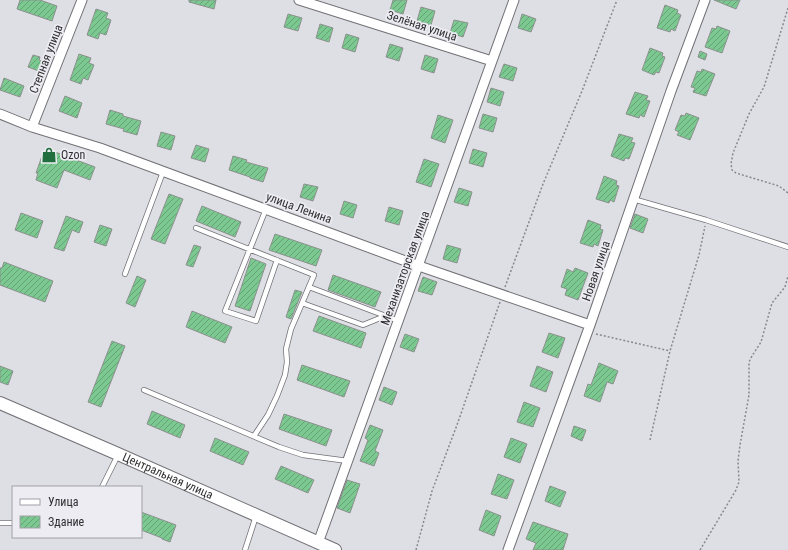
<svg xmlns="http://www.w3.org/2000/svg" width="788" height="550" viewBox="0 0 788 550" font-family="'Roboto Condensed',sans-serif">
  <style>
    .building { fill: url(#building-hatch); stroke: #8c918d }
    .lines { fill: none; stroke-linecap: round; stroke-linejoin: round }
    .service-casing { stroke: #717176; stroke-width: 6 }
    .minor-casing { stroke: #717176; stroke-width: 11 }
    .tertiary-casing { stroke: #717176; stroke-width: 14 }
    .path { stroke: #88888c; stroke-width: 1.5; stroke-dasharray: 2 2; stroke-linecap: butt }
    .service { stroke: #fff; stroke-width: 4.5 }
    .minor { stroke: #fff; stroke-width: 9 }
    .tertiary { stroke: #fff; stroke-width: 12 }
    .labels { text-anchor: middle; stroke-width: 3.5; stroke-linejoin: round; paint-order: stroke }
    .street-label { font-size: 12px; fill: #2f2f31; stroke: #ececf2 }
    .poi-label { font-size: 12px; fill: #2f2f31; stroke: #ececf2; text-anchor: start }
  </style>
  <defs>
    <pattern id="building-hatch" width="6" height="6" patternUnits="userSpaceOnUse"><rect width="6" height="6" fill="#7bc891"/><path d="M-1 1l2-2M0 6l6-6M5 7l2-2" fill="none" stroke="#65a377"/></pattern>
  </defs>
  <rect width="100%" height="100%" fill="#dedfe5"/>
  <path class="building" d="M20 0H40L57 6 52 21 17 9Z
    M189 0H216L214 9 189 2Z
    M393 0H407L403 14 390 10Z
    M714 0H740L736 9Z
    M665 5 678 10 677 13 681 15 675 31 671 29 670 32 657 28Z
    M421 7 435 11 431 25 417 21Z
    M96 9 108 13 106 18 111 20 106 35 100 33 98 39 87 35Z
    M288 14 302 18 298 31 284 27Z
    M522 14 536 19 531 32 518 28Z
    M454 20 468 23 463 37 450 33Z
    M320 24 333 28 329 42 316 38Z
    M717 26 730 31 722 53 705 47 712 28 716 29Z
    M346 34 359 38 355 52 342 48Z
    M390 44 403 48 399 61 386 57Z
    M650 48 663 53 662 56 665 57 659 73 656 72 654 75 642 70Z
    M700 51 707 54 705 60 698 57Z
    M79 54 91 58 89 63 94 65 88 80 83 78 81 84 70 80Z
    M33 55 40 57 39 60 42 61 39 71 28 67Z
    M425 55 438 59 434 73 421 69Z
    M504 64 517 68 513 81 499 77Z
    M702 69 715 74 706 96 693 92 695 88 691 87 697 71 701 72Z
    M4 78 24 86 20 97 0 90Z
    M491 88 504 92 500 106 487 102Z
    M635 92 648 96 646 100 650 101 644 117 640 115 639 118 626 114Z
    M65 96 82 103 77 118 59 111Z
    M110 110 123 114V116L141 121 137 135 123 131 124 129 106 124Z
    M686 113 699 118 690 140 677 135 679 132 675 130 681 115 685 116Z
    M483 114 497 118 493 132 479 128Z
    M438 115 453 120 445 143 431 138Z
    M161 132 175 136 171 150 157 146Z
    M619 134 633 138 631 142 635 143 629 159 625 158 624 161 611 156Z
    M196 145 209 149 205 162 191 158Z
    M47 149 95 167 90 180 64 170 57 188 36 180 38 173H36L42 156 44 157Z
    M473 149 487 153 483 167 469 163Z
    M233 156 247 160 246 162 268 168 263 182 250 178V177L229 170Z
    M424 159 439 164 431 187 416 182Z
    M604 176 617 181 616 185 619 186 614 202 610 200 609 203 596 199Z
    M304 184 318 187 313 201 300 197Z
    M459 188 472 192 468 206 454 202Z
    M169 194 183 199 165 244 151 239Z
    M344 201 357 205 353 218 340 214Z
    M202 206 241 222 235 237 196 221Z
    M389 207 403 211 399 225 385 221Z
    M21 213 43 221 37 238 15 230Z
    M635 214 648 219 643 233 630 228Z
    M66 216 83 222 79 233 72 230 64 251 54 248Z
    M588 220 601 225 600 229 603 230 598 246 594 244 593 247 580 243Z
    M100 225 112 229 106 246 94 242Z
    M275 234 322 250 316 266 269 250Z
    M194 245 201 247 193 267 186 265Z
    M447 245 461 249 457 263 443 259Z
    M251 258 266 264 250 311 235 306Z
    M4 262 53 281 45 302 0 285V268H2Z
    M575 268 588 273 578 300 565 295 567 289 561 287 567 269 573 272Z
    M333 275 381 292 375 307 328 290Z
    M137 276 146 280 135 307 126 303Z
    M423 277 437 282 432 295 418 291Z
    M295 290 302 292 291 319 286 317Z
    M192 311 232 327 225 343 186 327Z
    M319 316 366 333 361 348 313 331Z
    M549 333 565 338 558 358 542 352Z
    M405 334 419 339 414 352 400 347Z
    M112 341 125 346 101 407 88 402Z
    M599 363 618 371 613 384 607 382 600 402 584 396 588 384 591 385Z
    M302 365 350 381 344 397 297 380Z
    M0 366 13 371 8 385 0 382Z
    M537 366 553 372 546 392 530 386Z
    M384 387 397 392 392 405 379 400Z
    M524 402 540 408 533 427 517 422Z
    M152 411 185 425 180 438 147 424Z
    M284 414 332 430 326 446 279 429Z
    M370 425 383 430 375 451 379 453 374 466 360 461 368 440 365 438Z
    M574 426 586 430 582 441 571 436Z
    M215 438 249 452 243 465 210 451Z
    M511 438 527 444 520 463 504 457Z
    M281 466 314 480 308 493 275 479Z
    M498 474 514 480 507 499 491 494Z
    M347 480 360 484 350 513 337 508Z
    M550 486 566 492 560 507 545 501Z
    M486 510 501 516 494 536 479 530Z
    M141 512 176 525 170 542 162 539V538L141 530Z
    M533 522 568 534 563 550H533L536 543 526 539Z"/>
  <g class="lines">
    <g class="service-casing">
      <path id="service" d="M633 199 706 220 788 247
        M266 209 225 311 256 321 277 260
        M196 228 314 275 291 329 286 349 287 362 285 375 277 396 268 415 254 436
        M125 274 163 172
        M309 287 399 321
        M302 303 363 325 385 316
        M144 390 279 447 303 455 348 461
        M102 487 118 455
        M0 523H13
        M245 550 256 516"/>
    </g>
    <g class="minor-casing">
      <path id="minor" d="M299 0 492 61
        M0 114 32 127 100 148 419 266 590 325
        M32 127 82 0
        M318 543 514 0
        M508 550 590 325 671 91 705 0"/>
    </g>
    <g class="tertiary-casing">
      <g id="tertiary">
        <path id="s1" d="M0 403 118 454 335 550"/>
      </g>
    </g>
    <path class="path" d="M788 8 764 87 749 114 733 153 731 164 732 170 736 173 779 186 788 193
      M505 287 543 184 582 91 617 0
      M596 334 670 351
      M650 440 670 351 699 255 705 226
      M416 550 432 491 457 425 500 302
      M700 550 736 490 739 482 738 461 740 445 749 395V362L752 356 761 342 772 303 785 287 788 276"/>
    <use href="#service" class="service"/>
    <use href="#minor" class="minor"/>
    <use href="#tertiary" class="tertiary"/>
  </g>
  <defs>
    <g id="shop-bare" transform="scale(1.2)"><path d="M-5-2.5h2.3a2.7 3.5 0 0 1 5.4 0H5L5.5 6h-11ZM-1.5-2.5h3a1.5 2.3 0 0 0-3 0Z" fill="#206e3d" stroke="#ececf2" stroke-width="2.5" paint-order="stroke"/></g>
  </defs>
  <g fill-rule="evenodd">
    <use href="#shop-bare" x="49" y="155"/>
  </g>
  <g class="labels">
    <g class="street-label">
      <text transform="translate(422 26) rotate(18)" y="4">Зелёная улица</text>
      <text transform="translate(46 59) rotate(-69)" y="4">Степная улица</text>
      <text transform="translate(299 208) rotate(20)" y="4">улица Ленина</text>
      <text transform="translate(405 268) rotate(-70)" y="4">Механизаторская улица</text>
      <text transform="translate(596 271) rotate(-71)" y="4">Новая улица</text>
      <text dy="4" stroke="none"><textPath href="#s1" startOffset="183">Центральная улица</textPath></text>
    </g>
    <g class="poi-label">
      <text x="61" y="159">Ozon</text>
    </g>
  </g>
  <rect x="12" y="486" width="130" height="52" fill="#ececf2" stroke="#a0a0a5"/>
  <rect x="20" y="499" width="20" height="6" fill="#ffffff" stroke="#a0a0a5"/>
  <text x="48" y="506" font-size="12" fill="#2f2f31">Улица</text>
  <rect x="20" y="516" width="20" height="12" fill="url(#building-hatch)" stroke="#a0a0a5"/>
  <text x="48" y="526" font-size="12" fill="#2f2f31">Здание</text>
</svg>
